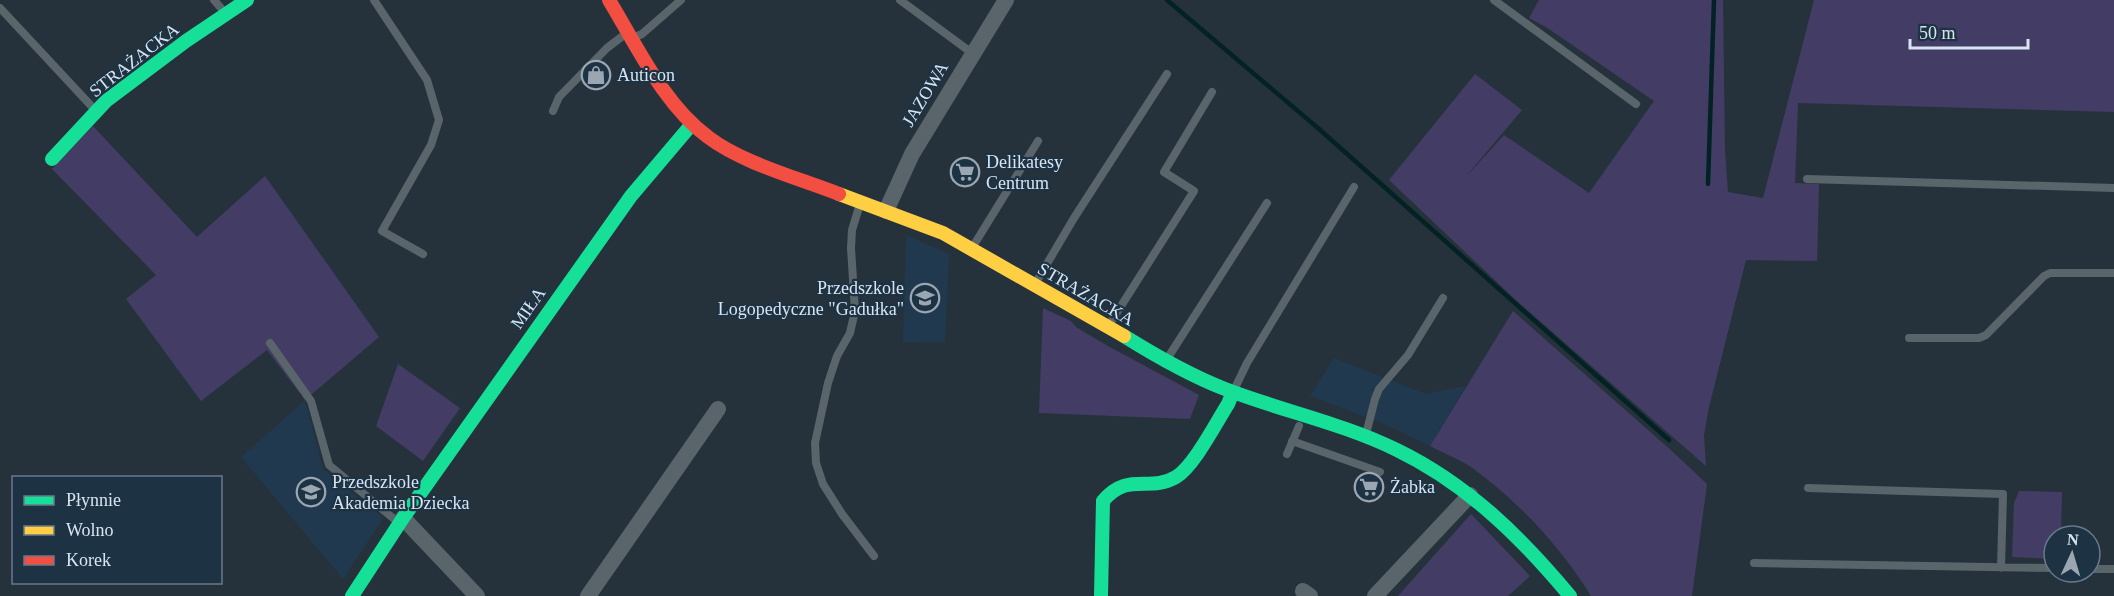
<svg xmlns="http://www.w3.org/2000/svg" width="2114" height="596" viewBox="0 0 2114 596" font-family="'Times New Roman',serif">
  <style>
    .built { fill: #20394e }
    .green { fill: #433d65 }
    .lines { fill: none; stroke-linecap: round; stroke-linejoin: round }
    .stream { stroke: #032224; stroke-width: 4.5 }
    .lane { stroke: #59656a; stroke-width: 8 }
    .street { stroke: #59656a; stroke-width: 16 }
    .fast { stroke: #16e098; stroke-width: 14 }
    .slow { stroke: #ffcf43; stroke-width: 14 }
    .jam { stroke: #f24e42; stroke-width: 14 }
    .labels { text-anchor: middle; stroke-width: 4.5; stroke-linejoin: round; paint-order: stroke }
    .street-label { font-size: 18px; fill: #d8e5f1; stroke: #1d3344 }
    .poi-label { font-size: 18px; fill: #d8e5f1; stroke: #1d3344; text-anchor: start }
  </style>
  <rect width="100%" height="100%" fill="#26323b"/>
  <path class="built" d="M906 235 949 254 945 343 903 342Z
    M1334 358 1426 394 1466 386 1430 446 1386 425 1310 396Z
    M305 400 323 469 381 516 382 520 343 579 241 457Z"/>
  <path class="green" d="M1539 0H1723L1725 150 1728 192 1763 198 1814 0H2114V112L1798 103 1795 183 1819 184 1817 261 1746 260 1709 407 1704 435 1706 466 1518 302 1389 180 1475 74 1522 110 1463 180 1504 135 1589 193 1654 101 1546 27 1529 18Z
    M93 126 197 237 265 176 379 337 305 400 267 350 201 401 126 299 156 275 52 169Z
    M1043 308 1071 321 1076 327 1106 345 1199 395 1190 419 1039 413Z
    M1513 311 1673 452 1707 484 1692 596H1591C1560 546 1519 502 1471 467 1459 459 1443 453 1430 446Z
    M398 364 460 408 423 461 376 426Z
    M2019 491 2062 492 2061 536H2054V559L2012 557 2014 503Z
    M1471 514 1530 576 1508 596H1398Z"/>
  <g class="lines">
    <path class="stream" d="M1167 0 1319 129 1669 440
      M1708 184 1714 0"/>
    <path class="lane" d="M214 0 226 14
      M374 0 427 80 439 120 431 145 382 231 423 254
      M900 0 972 53
      M1494 0 1636 104
      M0 8 96 111
      M633 38 642 34 681 0
      M553 111 559 97 607 48 628 32
      M1807 179 2114 188
      M860 204 852 230 851 248 855 311 850 333 837 356 828 383 815 443 816 463 823 484 842 514 874 556
      M972 248 1038 141
      M1035 284 1074 218 1167 74
      M1109 325 1194 191 1164 172 1212 92
      M1909 338H1979L1986 335 2044 276 2050 273H2114
      M270 343 311 401 329 465 399 523
      M1167 359 1267 203
      M1234 390 1247 363 1354 187
      M1366 434 1375 399 1379 389 1408 355 1443 298
      M1292 441 1380 472
      M1287 454 1299 426
      M1808 488 2003 494 2001 568
      M1754 563 2054 568
      M2090 569H2114"/>
    <path class="street" d="M886 211 912 154 1006 0
      M403 518 477 596
      M1303 591 1310 596
      M588 596 718 409
      M1375 596 1470 495"/>
    <path class="fast" d="M52 159 106 101 186 41 247 0
      M1124 336C1156 356 1189 375 1225 389 1282 411 1342 423 1397 450 1467 484 1521 537 1570 596
      M352 596 403 518 631 196 692 124
      M1101 596 1103 501C1128 471 1149 493 1176 477 1194 466 1216 423 1228 404L1233 392"/>
    <path class="slow" d="M839 194 943 233 1124 336"/>
    <path class="jam" d="M609 0C637 46 664 105 708 137 742 163 798 178 839 194"/>
  </g>
  <defs>
    <g id="shop-ring" transform="scale(1.5)"><circle r="9.5" fill="#1d3344" stroke="#9aa6b1" stroke-width="1.5"/><path d="M-5-2.5h2.3a2.7 3.5 0 0 1 5.4 0H5L5.5 6h-11ZM-1.5-2.5h3a1.5 2.3 0 0 0-3 0Z" fill="#9aa6b1"/></g>
    <g id="supermarket-ring" transform="scale(1.5)"><circle r="9.5" fill="#1d3344" stroke="#9aa6b1" stroke-width="1.5"/><path d="M-6-5.5h2.5l.6 2H6L4.5 2H-2.5L-4.4-4H-6ZM-1.5 3.2a1.3 1.3 0 1 0 .1 0ZM3 3.2a1.3 1.3 0 1 0 .1 0Z" fill="#9aa6b1"/></g>
    <g id="school-ring" transform="scale(1.5)"><circle r="9.5" fill="#1d3344" stroke="#9aa6b1" stroke-width="1.5"/><path d="M0-5L7-2L0 1L-7-2ZM-4 1L0 2.5L4 1V4Q0 6-4 4Z" fill="#9aa6b1"/></g>
  </defs>
  <g fill-rule="evenodd">
    <use href="#shop-ring" x="596" y="75"/>
    <use href="#supermarket-ring" x="965" y="172"/>
    <use href="#school-ring" x="925" y="298"/>
    <use href="#supermarket-ring" x="1369" y="487"/>
    <use href="#school-ring" x="311" y="492"/>
  </g>
  <g class="labels">
    <g class="street-label">
      <text transform="translate(134 60) rotate(-38)" y="6">STRAŻACKA</text>
      <text transform="translate(925 94) rotate(-59)" y="6">JAZOWA</text>
      <text transform="translate(1086 294) rotate(30)" y="6">STRAŻACKA</text>
      <text transform="translate(528 308) rotate(-55)" y="6">MIŁA</text>
    </g>
    <g class="poi-label">
      <text x="617" y="81">Auticon</text>
      <text x="986" y="168">Delikatesy<tspan x="986" dy="21">Centrum</tspan></text>
      <text x="904" y="294" text-anchor="end">Przedszkole<tspan x="904" dy="21">Logopedyczne "Gadułka"</tspan></text>
      <text x="332" y="488">Przedszkole<tspan x="332" dy="21">Akademia Dziecka</tspan></text>
      <text x="1390" y="493">Żabka</text>
    </g>
  </g>
  <rect x="12" y="476" width="210" height="108" fill="#1d3344" stroke="#687a89" stroke-width="1.5"/>
  <rect x="24" y="496" width="30" height="9" fill="#16e098" stroke="#687a89" stroke-width="1.5"/>
  <text x="66" y="506" font-size="18" fill="#d8e5f1">Płynnie</text>
  <rect x="24" y="526" width="30" height="9" fill="#ffcf43" stroke="#687a89" stroke-width="1.5"/>
  <text x="66" y="536" font-size="18" fill="#d8e5f1">Wolno</text>
  <rect x="24" y="556" width="30" height="9" fill="#f24e42" stroke="#687a89" stroke-width="1.5"/>
  <text x="66" y="566" font-size="18" fill="#d8e5f1">Korek</text>
  <g transform="translate(2072 554) rotate(4)"><circle r="28" fill="#1d3344" stroke="#687a89" stroke-width="1.5"/>
  <path d="M0-4.5L10 22L0 15L-10 22Z" fill="#9aa6b1"/>
  <text y="-9" font-size="16" font-weight="bold" text-anchor="middle" fill="#d8e5f1">N</text>
  </g>
  <path d="M1910 39v9h118v-9" fill="none" stroke="#d8e5f1" stroke-width="3"/>
  <text x="1919" y="39" font-size="18" fill="#d8e5f1" stroke="#1d3344" stroke-width="4.5" paint-order="stroke">50 m</text>
</svg>
